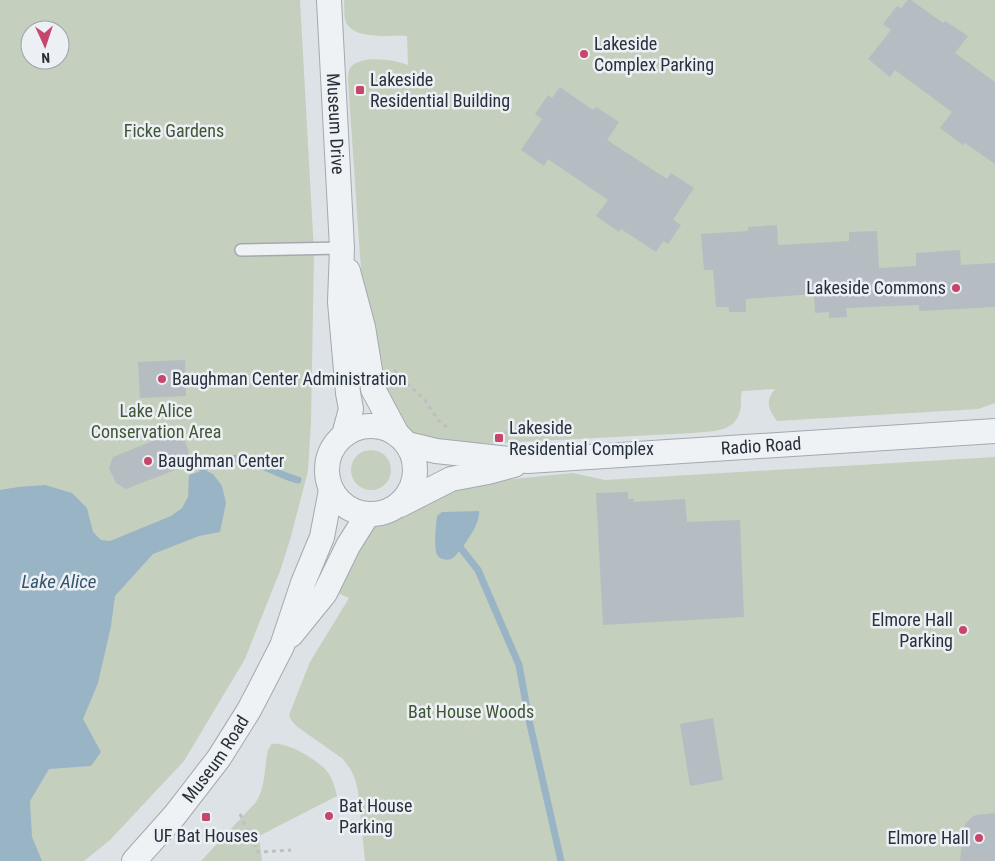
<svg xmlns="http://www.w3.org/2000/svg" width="995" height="861" viewBox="0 0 995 861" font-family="'Roboto Condensed',sans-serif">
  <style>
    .green { fill: #c5cfbe; fill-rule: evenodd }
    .water { fill: #99b4c5 }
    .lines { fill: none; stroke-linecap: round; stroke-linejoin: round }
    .stream { stroke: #99b4c5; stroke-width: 7 }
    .building { fill: #b5bcc2 }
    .lane-casing { stroke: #a3a9b0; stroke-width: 14 }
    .street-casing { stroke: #a3a9b0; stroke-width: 26 }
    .path { stroke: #bbc0c5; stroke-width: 3; stroke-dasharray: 4 4; stroke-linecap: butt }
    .lane { stroke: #eff2f5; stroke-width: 11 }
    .street { stroke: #eff2f5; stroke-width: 24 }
    .poi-dot { fill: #c6476b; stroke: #ecf0f4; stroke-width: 2 }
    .labels { text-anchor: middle; stroke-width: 5; stroke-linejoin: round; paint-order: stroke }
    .poi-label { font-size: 18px; fill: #27313c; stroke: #ecf0f4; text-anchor: start }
    .street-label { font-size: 18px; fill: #27313c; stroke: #ecf0f4 }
    .park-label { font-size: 18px; fill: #405735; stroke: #ecf0f4 }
    .water-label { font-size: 19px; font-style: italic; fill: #34556d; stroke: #ecf0f4 }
  </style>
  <rect width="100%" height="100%" fill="#dde2e6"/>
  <path class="green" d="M0 0H300L314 252 311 423 308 471 290 540 280 571 245 659 184 761 110 840 84 861H0ZM30 30H60V60H30Z
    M344 0H995V403L978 409 777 421C768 409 765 401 775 389L742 391C740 397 742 404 740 411 735 433 711 431 693 433L440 446 413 436 405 429 387 404 363 294 360 256 348 80C348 76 348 71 350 68 361 54 394 60 408 65L407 36C392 35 356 40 347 24 343 18 345 7 344 0Z
    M351 470a20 20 0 1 1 40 0a20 20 0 1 1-40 0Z
    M995 457V861H365L358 791 355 779 351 770 343 759 299 728C294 724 291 721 289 715L310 662 349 598 333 591 373 527 396 518 432 495 474 483 573 473 605 480Z
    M272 744C288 742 315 759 326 770 332 777 335 787 337 796L259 836 262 861H201L256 802C266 787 264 767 268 750L271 745Z"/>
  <path class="water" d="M204 470 213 474 222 486 226 503 220 532 199 536 153 554 115 596 111 626 98 683 83 719 101 752 91 766 49 769 30 801 32 837 42 861H0V490L18 487 45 485 72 493 87 508 93 532 101 540 110 541 171 516 182 508 188 497 189 475Z
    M479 511C481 522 464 547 456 555 453 559 448 561 443 559 439 558 436 555 436 551 434 542 436 525 437 516L442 512Z"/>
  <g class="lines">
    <path class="stream" d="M201 478C203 468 206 465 215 462 246 450 269 473 298 480
      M456 542 478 570 519 665 529 720 561 861"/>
  </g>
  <path class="building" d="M908 0H911L943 23 945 21 968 36 955 53 995 82V164L965 143 963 145 940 128 952 112 895 70 890 77 868 59 891 30 883 24 897 6 901 8Z
    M560 87 593 110 596 107 619 122 607 140 667 179 671 173 694 188 673 220 681 225 668 244 663 241 656 252 621 229 619 232 596 216 608 200 548 159 544 166 521 150 542 119 535 114 548 95 552 98Z
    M777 225 778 245 849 241V232L877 231 879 268 916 266V253L960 250 961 265 995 263V307L919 311V305L846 308 847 317 829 318V312L815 313 814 294 746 299V312H729V307H716L713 270H704L701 234 748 231V227Z
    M185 360 186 396 140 398 138 362Z
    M170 434 172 438 184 439 189 452 178 469 126 489 116 483 109 468 113 457Z
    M628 492V499H634V502L685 499 687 522 740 520 744 617 603 625 596 493Z
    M713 718 723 780 690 786 680 724Z
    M995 813V861H960L963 832 966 823 973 816 977 815Z"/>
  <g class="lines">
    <g class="lane-casing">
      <path id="lane" d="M241 250 342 248"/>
    </g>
    <g class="street-casing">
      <g id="street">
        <path id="s1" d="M329 0 342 248 340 302 348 393 351 409 344 435"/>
        <path d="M348 271 363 327 373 389 397 434"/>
        <circle cx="371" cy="470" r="44"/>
        <path id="s2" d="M407 444 436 451 528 461 995 431"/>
        <path d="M400 505 451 479 488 472 514 465"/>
        <path d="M291 635 325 593 348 546 368 514"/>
        <path id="s3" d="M134 861 175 815 219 758 249 710 259 691 282 646 303 583 322 537 331 490"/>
      </g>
    </g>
    <path class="path" d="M394 370 400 377
      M394 380 400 377 425 400 438 420 449 429
      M504 433 550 430 564 435
      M240 814 258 852 291 850"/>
    <use href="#lane" class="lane"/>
    <use href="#street" class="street"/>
  </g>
  <g class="poi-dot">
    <circle cx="584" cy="54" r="5"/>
    <rect x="355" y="85" width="10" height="10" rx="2.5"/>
    <circle cx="956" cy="288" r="5"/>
    <circle cx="162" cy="379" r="5"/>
    <rect x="494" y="433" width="10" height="10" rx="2.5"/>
    <circle cx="148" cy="461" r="5"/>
    <circle cx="963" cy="630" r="5"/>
    <circle cx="329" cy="816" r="5"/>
    <rect x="201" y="812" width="10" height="10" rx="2.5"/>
    <circle cx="979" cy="838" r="5"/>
  </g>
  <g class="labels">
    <g class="poi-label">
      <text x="594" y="50">Lakeside<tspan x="594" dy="21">Complex Parking</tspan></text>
      <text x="370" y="86">Lakeside<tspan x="370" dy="21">Residential Building</tspan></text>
      <text x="946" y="294" text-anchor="end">Lakeside Commons</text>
      <text x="172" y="385">Baughman Center Administration</text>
      <text x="509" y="434">Lakeside<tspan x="509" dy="21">Residential Complex</tspan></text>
      <text x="158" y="467">Baughman Center</text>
      <text x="953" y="626" text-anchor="end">Elmore Hall<tspan x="953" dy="21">Parking</tspan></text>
      <text x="339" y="812">Bat House<tspan x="339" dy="21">Parking</tspan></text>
      <text x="206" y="842" text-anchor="middle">UF Bat Houses</text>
      <text x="969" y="844" text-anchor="end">Elmore Hall</text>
    </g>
    <g class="street-label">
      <text dy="6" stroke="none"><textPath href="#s1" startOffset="124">Museum Drive</textPath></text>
      <text dy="6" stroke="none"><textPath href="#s2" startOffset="356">Radio Road</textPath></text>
      <text dy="6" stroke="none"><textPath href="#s3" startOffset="131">Museum Road</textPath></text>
    </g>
    <g class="park-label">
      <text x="174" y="137">Ficke Gardens</text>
      <text x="156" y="417">Lake Alice<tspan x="156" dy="21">Conservation Area</tspan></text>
      <text x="471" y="718">Bat House Woods</text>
    </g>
    <g class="water-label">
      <text x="59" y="588">Lake Alice</text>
    </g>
  </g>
  <g transform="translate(45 45) rotate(177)"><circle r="24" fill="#ecf0f4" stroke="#9da4aa"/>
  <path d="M0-4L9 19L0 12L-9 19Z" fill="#c6476b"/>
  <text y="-8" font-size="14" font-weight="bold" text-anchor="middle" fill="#27313c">N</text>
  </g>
</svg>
